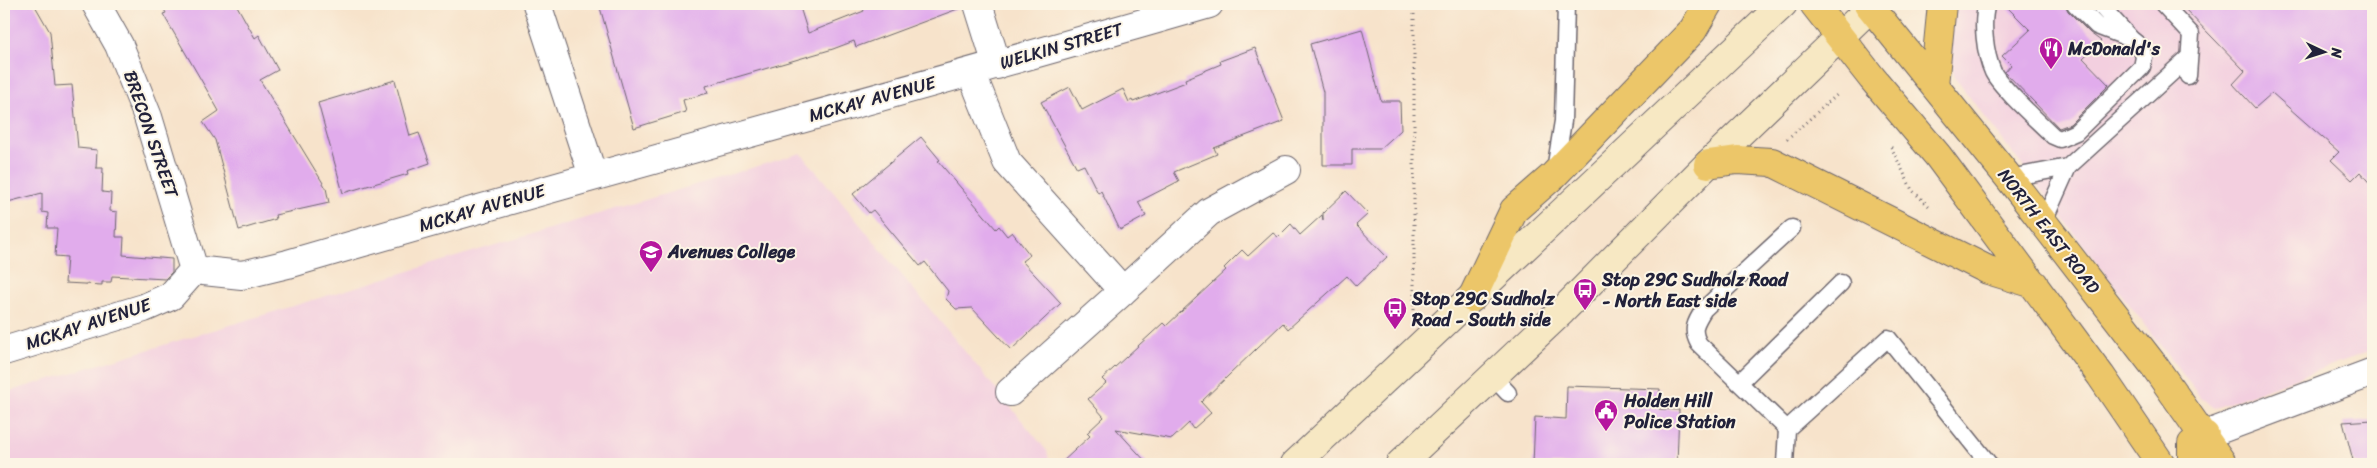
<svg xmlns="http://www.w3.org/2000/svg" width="2377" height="468" viewBox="0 0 2377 468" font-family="Sriracha,sans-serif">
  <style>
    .built { fill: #f3cfdf }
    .building { fill: #e1acec }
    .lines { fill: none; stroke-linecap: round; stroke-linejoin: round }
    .service-casing { stroke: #6d666d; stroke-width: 19 }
    .minor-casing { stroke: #6d666d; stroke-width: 30 }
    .secondary-casing { stroke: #6d666d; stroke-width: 30 }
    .trunk-casing { stroke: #6d666d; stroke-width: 30 }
    .path { stroke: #6d666d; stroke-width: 3; stroke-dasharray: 1 4; stroke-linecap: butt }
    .service { stroke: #fff; stroke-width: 16 }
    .minor { stroke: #fff; stroke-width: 28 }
    .secondary { stroke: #f7e8c3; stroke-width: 28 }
    .trunk { stroke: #ecc669; stroke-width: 28 }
    .labels { text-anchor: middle; stroke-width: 4; stroke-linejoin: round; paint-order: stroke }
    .street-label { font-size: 18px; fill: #22223b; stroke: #fcf5e5 }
    .poi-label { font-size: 18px; font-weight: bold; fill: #22223b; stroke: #fcf5e5; text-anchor: start }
  </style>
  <rect width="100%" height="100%" fill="#fcf5e5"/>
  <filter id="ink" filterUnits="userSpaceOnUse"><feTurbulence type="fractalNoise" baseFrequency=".02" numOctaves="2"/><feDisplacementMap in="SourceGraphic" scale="10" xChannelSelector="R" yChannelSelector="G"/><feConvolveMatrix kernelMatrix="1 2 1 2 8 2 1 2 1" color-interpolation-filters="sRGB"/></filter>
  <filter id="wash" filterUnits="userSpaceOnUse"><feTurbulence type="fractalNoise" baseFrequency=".0096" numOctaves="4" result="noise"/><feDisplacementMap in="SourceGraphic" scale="20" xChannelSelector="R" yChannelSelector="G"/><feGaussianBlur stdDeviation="1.12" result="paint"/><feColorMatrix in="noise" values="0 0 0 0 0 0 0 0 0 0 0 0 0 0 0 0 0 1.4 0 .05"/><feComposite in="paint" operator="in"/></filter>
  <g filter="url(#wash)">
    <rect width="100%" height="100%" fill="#f7e3cb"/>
    <path class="built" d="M1948 4H2373V350L2215 408 2201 398 1955 78 1946 49Z
      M801 153 1047 451 1050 464H4V393Z"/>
    <g id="blocks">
      <path class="building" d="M4 4H34L50 32 55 86 72 85 78 148 97 150 96 168H103L102 192 111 193 110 211 117 212 116 237H124L123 255 172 259V272L165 279 112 276 111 282H102V285L65 283 67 257 55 256 57 228H47L48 213 42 212V193L4 203Z
        M161 4H236L255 38 259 35 278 70 260 80 326 188 329 203 275 215 276 219 239 230 215 140 203 122 219 111 163 14 166 13Z
        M599 4H799L808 33 864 11 861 4H963V7L856 47 854 41 833 49 706 86 708 93 683 100 686 112 634 128Z
        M2004 4H2065L2068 11 2090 33 2101 41 2083 58 2109 85 2070 124 2059 128 2005 72 2011 65 2002 56 2030 30Z
        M2180 4H2373V187L2360 172 2352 180 2331 160 2339 152 2272 93 2255 108 2233 84 2245 71Z
        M1362 29 1381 101H1400L1401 130 1380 149H1352V165H1323V92L1310 44Z
        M1255 48 1284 121 1214 148 1217 154 1174 172 1179 181 1138 202 1146 216 1120 230 1101 191 1098 193 1084 165 1077 168 1041 102 1070 87 1082 110 1123 89 1129 102 1132 100 1133 102 1186 82 1185 79 1221 64 1220 61Z
        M395 80 410 136 419 133 430 163 407 171 408 174 343 193 318 103Z
        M921 137 940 160 938 161 996 229 999 226 1007 236 1012 232 1030 255 1022 261 1061 303 1011 350 972 308 956 309 946 299 948 291 925 262 920 266 873 210 869 213 853 194Z
        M1346 191 1368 214 1356 225 1387 257 1356 286 1347 276 1288 329 1283 323 1201 402 1211 413 1193 429 1189 423 1172 439 1116 429 1148 464H1060L1090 436 1087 433 1104 417 1088 399 1106 383 1102 379 1163 323 1166 326 1226 270 1224 268 1242 250 1248 256 1273 233 1278 237 1291 224 1300 235 1322 215 1323 220V213Z
        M1567 386 1660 389 1659 409 1679 410 1677 464H1533L1535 417 1566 419Z
        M2373 420V464H2354L2343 422Z"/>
    </g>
  </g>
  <g filter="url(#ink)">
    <use href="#blocks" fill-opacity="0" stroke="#6d666d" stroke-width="1"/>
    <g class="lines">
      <g class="service-casing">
        <path id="service" d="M1987 4C1981 22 1985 54 1993 72 2001 88 2039 122 2053 136L2060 139 2076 132 2142 67 2144 57 2141 47 2131 39 2099 4
          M2075 4 2097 26 2126 37
          M2163 4 2191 34 2188 76
          M1555 170 1563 121 1566 4
          M2009 178 2068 167
          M2043 223 2068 167 2189 57
          M1492 376 1508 393
          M1739 383 1841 283
          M1787 429 1888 338 1989 464
          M1785 464 1787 429 1699 344C1691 330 1695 323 1704 309L1792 228"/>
      </g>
      <g class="minor-casing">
        <path id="minor" d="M96 4 119 45 148 117 194 270
          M537 4 593 176
          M978 4 997 65
          M971 72 1007 162 1123 291 1209 212 1286 170
          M194 270 242 275 288 264C594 174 902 93 1209 4
          M4 351 144 308 171 296 194 270
          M1010 392 1123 291
          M2205 435 2373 372"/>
      </g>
      <g class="secondary-casing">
        <path id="secondary" d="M1295 464 1783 4
          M1400 464 1562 311 1708 164 1874 4"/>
      </g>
      <g class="trunk-casing">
        <path id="trunk" d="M1814 4 1872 78 1938 156 2101 376 2161 464
          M1868 4 2009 178 2155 367 2223 464
          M1934 85 1942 4
          M1708 164 1737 160 1772 162 1988 270 2034 284
          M1472 298 1514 210 1554 175 1693 30 1708 4
          M2192 464V444L2205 435"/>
      </g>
      <path class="path" d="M1414 4V313
        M1787 139 1839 93
        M1891 147 1912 190 1931 208"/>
      <use href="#service" class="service"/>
      <use href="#minor" class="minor"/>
      <use href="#secondary" class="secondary"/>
      <use href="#trunk" class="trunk"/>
    </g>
  </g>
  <defs>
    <g id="restaurant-pin" transform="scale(1.25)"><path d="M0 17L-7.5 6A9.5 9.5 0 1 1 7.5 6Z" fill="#b5179e" stroke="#fcf5e5"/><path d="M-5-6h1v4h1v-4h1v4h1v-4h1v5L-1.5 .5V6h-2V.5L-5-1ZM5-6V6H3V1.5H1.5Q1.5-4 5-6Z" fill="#fff"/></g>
    <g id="school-pin" transform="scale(1.25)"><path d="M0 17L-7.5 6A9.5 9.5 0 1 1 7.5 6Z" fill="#b5179e" stroke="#fcf5e5"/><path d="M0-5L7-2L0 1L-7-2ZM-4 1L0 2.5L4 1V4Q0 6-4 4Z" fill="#fff"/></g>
    <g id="bus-pin" transform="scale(1.25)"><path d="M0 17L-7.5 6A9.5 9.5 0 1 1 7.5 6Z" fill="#b5179e" stroke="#fcf5e5"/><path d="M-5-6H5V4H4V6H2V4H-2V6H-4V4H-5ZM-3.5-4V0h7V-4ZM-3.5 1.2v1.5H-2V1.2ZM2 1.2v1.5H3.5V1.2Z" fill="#fff"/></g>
    <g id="civic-pin" transform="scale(1.25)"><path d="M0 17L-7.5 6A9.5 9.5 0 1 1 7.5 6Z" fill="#b5179e" stroke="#fcf5e5"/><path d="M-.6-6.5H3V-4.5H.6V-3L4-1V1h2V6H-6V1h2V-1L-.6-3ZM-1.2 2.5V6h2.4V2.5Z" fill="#fff"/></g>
  </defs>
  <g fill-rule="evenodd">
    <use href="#restaurant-pin" x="2051" y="49"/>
    <use href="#school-pin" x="651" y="252"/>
    <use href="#bus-pin" x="1585" y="290"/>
    <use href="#bus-pin" x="1395" y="309"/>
    <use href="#civic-pin" x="1606" y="411"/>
  </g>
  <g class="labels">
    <g class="street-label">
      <text transform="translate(1061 46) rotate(-16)" y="6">WELKIN STREET</text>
      <text transform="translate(872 99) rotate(-15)" y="6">MCKAY AVENUE</text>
      <text transform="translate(151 134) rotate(71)" y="6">BRECON STREET</text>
      <text transform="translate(482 208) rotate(-16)" y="6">MCKAY AVENUE</text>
      <text transform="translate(2049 231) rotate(52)" y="6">NORTH EAST ROAD</text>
      <text transform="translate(88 324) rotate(-18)" y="6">MCKAY AVENUE</text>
    </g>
    <g class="poi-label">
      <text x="2068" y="55">McDonald's</text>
      <text x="668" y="258">Avenues College</text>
      <text x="1602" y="286">Stop 29C Sudholz Road<tspan x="1602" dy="21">- North East side</tspan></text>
      <text x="1412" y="305">Stop 29C Sudholz<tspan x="1412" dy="21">Road - South side</tspan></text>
      <text x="1624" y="407">Holden Hill<tspan x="1624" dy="21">Police Station</tspan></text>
    </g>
  </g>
  <rect width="2377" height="468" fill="none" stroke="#fcf5e5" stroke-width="20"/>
  <g transform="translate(2324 52) rotate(94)" stroke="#fcf5e5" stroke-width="4" paint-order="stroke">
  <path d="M0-4L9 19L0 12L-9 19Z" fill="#22223b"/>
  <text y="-8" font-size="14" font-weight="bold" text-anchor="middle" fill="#22223b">N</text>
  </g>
</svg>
